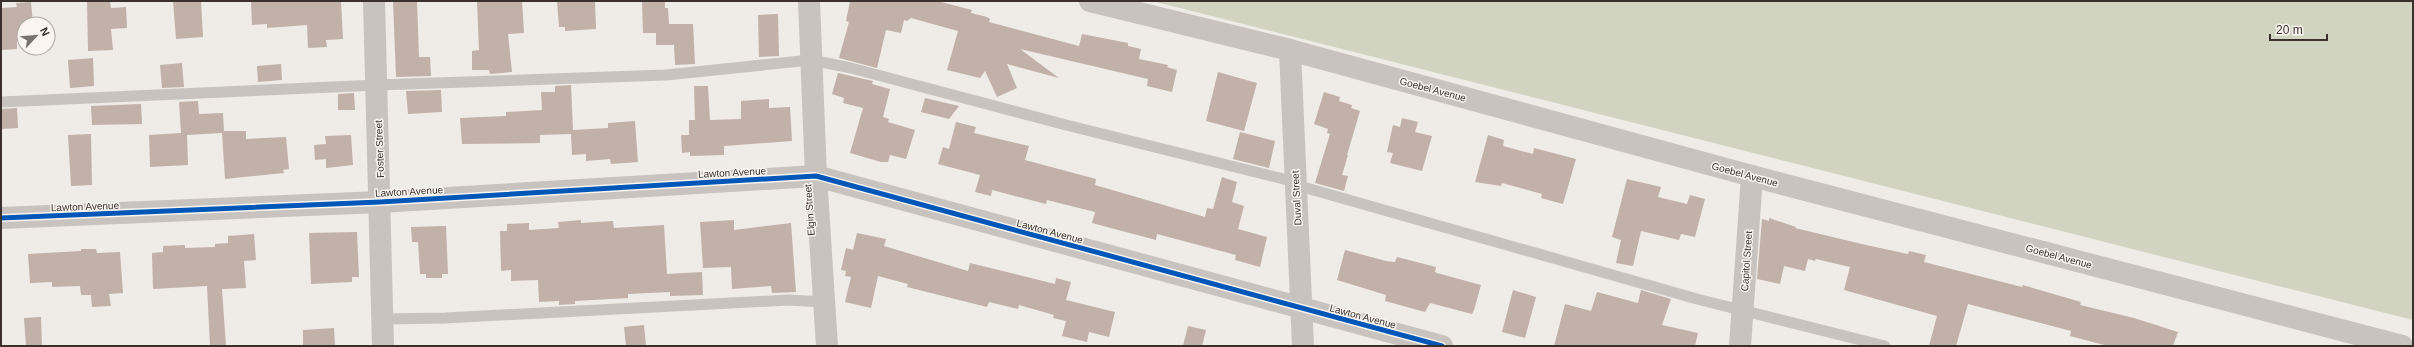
<svg xmlns="http://www.w3.org/2000/svg" width="2414" height="347" viewBox="0 0 2414 347" font-family="Helvetica,sans-serif">
  <style>
    .green { fill: #d0d4c1 }
    .building { fill: #c1b1a9 }
    .lines { fill: none; stroke-linecap: round; stroke-linejoin: round }
    .service { stroke: #c8c3be; stroke-width: 11 }
    .minor { stroke: #c8c3be; stroke-width: 22 }
    .tertiary { stroke: #c8c3be; stroke-width: 22 }
    .cycleway-casing { stroke: #faf5ef; stroke-width: 8 }
    .cycleway { stroke: #0057b8; stroke-width: 5 }
    .labels { text-anchor: middle; stroke-width: 3; stroke-linejoin: round; paint-order: stroke }
    .street-label { font-size: 10px; fill: #3a312c; stroke: #faf5ef }
  </style>
  <rect width="100%" height="100%" fill="#efebe6"/>
  <path class="green" d="M1152 1H2413V320Z"/>
  <path class="building" d="M87 1H110L111 8 126 7 127 28 111 29 113 50 88 51Z
    M173 1H201L203 37 176 39Z
    M251 1H341L343 39 326 40 327 47 308 48 307 25 267 28V24L252 25Z
    M393 1H417L419 57H430L431 76 396 77Z
    M477 1H522L524 33 508 34 512 72 490 74 489 70H472V51L479 50Z
    M557 1H595L596 29 565 31V27H559Z
    M642 1H665V8H668L669 24H693L695 64 675 65 674 45H656V33H643Z
    M850 1H937L972 10 971 13 987 17 990 19 989 22 1079 46 1082 34 1128 43V46L1141 49 1139 59 1168 65 1167 67 1177 70 1172 92 1147 86 1148 79 1020 49 1059 78 1007 64 1017 88 997 97 985 71 980 78 947 70 958 31 911 18 907 21 904 20 901 33 886 30 877 68 839 58 849 22 846 21Z
    M31 2 33 24H24V41H17V49L1 50V8L17 7 16 3Z
    M778 14 779 56 759 57 758 15Z
    M93 58 94 86 70 88 68 60Z
    M182 63 184 87 162 88 160 65Z
    M281 64 282 80 258 82 257 66Z
    M1218 72 1257 83 1244 131 1206 121Z
    M838 73 873 81 872 84 890 89 883 117 889 119 888 122 915 130 906 159 890 155 888 162H881L850 153 863 108 843 103 844 98 832 94Z
    M571 85 573 130 608 128V123L635 121 638 162 611 164 610 159 586 161V154L572 155 571 134 540 135V143L462 144 460 118 506 116V112L542 110 541 92H555V86Z
    M694 86H708L710 120 741 119V101L769 99V108L790 107 792 141 724 146V155L690 156V152L682 153 681 135H689V120H695Z
    M441 90 442 112 408 114 406 91Z
    M1324 92 1340 97 1339 101 1352 105 1351 108 1360 111 1347 155H1348L1342 175 1348 176 1344 191 1315 183 1330 134 1327 133 1328 129 1314 124Z
    M354 93 355 110H338V94Z
    M925 98 959 106 949 119 921 112Z
    M198 101 199 114 223 113 224 131H246V139L286 137 289 169 283 170 284 173 225 179 222 133 187 135 188 165 150 167 149 135 181 133 179 102Z
    M141 104 142 124 92 125 91 106Z
    M17 108 18 128 2 129 1 109Z
    M1402 118 1418 122 1415 132 1432 136 1422 171 1390 163 1393 153 1387 152 1393 125 1400 127Z
    M956 122 976 127 974 133 1029 146 1025 160 1096 179 1095 185 1205 217 1207 208 1213 209 1222 177 1237 182 1232 202 1244 206 1238 229 1267 237 1260 267 1235 260 1236 255 1157 234 1156 240 1092 223 1095 212 1047 200 1046 204 992 190 991 196 975 192 980 175 938 164 943 147 949 149Z
    M1240 132 1275 141 1269 168 1233 159Z
    M91 134 92 185 71 186 68 135Z
    M351 135 353 165 326 168V159L315 160 314 145 326 144 325 136Z
    M1488 135 1504 140 1503 146 1533 154 1534 148 1576 159 1563 204 1541 198 1542 194 1502 183 1501 186 1475 182Z
    M1627 179 1661 187 1658 197 1687 204 1690 195 1705 199 1695 237 1681 234 1679 240 1641 231 1633 266 1616 263 1621 240 1612 237Z
    M1769 218 1796 227 1795 228 1866 245 1908 254 1909 251 1926 255 1924 262 2022 287 2023 285 2081 302 2080 305 2134 318 2178 332 2173 346H2108L2070 336 2071 331 1968 304 1956 346H1929L1937 316 1844 290 1850 267 1816 259 1815 261 1808 259 1805 271 1784 266 1780 284 1757 279 1762 219 1769 221Z
    M581 220V223L613 221 614 228 664 225 667 274 702 272 703 295 670 296V292L628 294V298L575 301V304L559 305V301L539 302 538 280 511 281V270L501 271 500 231H507V224L529 223V230L559 228 558 222Z
    M734 220V230L791 223 796 292 772 293 771 286 732 289 731 267 703 268 700 222Z
    M446 226 448 274H442V278H426V274H420L418 242H412L411 227Z
    M357 232 359 277H352V282L311 284 309 233Z
    M857 233 886 239 884 246 968 271 970 263 1055 284 1056 278 1071 282 1066 300 1115 312 1109 337 1089 332 1087 342 1062 336 1066 321 1053 318 1054 315 1019 305 1018 309 989 302 987 307 907 287 908 284 878 276 871 308 845 302 851 277 845 276 846 271 841 270 846 248 853 250Z
    M254 234 256 260 244 261 246 288 222 289 226 346H210L207 286 153 289 152 253 163 252V246L185 245V248L215 247V244L228 243V236Z
    M81 249H96L97 253 120 252 123 293 109 294 111 306 92 307 91 295H81L80 286 52 287V282L30 283 28 254 81 251Z
    M1345 250 1386 261 1395 262 1397 257 1436 267 1435 272 1437 273 1481 285 1474 310 1472 314 1430 303 1425 312 1385 301 1386 295 1337 280Z
    M1513 290 1536 297 1525 338 1502 332Z
    M1641 290 1671 299 1662 325 1698 333 1695 346H1554L1565 304 1591 311 1597 292 1638 303Z
    M41 317 42 346H26L24 318Z
    M644 325 646 346H626L624 327Z
    M1188 326 1206 330 1202 346H1183Z
    M334 328 335 346H303V330Z"/>
  <g class="lines">
    <path class="service" d="M1 102 377 85 666 75 811 60 851 68 1066 125 1296 182
      M1296 185 1697 299 1885 346
      M382 319 445 318 789 300 824 302"/>
    <path class="minor" d="M374 1 383 346
      M809 1 816 176 827 346
      M1290 50 1303 346
      M1 218 380 202 816 176 1442 346
      M1740 346 1752 176"/>
    <path class="tertiary" d="M1090 1 1290 50 1752 176 2402 346"/>
    <g class="cycleway-casing">
      <path id="cycleway" d="M1 218 380 202 816 176 1442 346"/>
    </g>
    <use href="#cycleway" class="cycleway"/>
  </g>
  <g class="labels">
    <g class="street-label">
      <text transform="translate(1433 89) rotate(15)" y="4">Goebel Avenue</text>
      <text transform="translate(379 149) rotate(-92)" y="4">Foster Street</text>
      <text transform="translate(732 172) rotate(-3)" y="4">Lawton Avenue</text>
      <text transform="translate(1745 174) rotate(15)" y="4">Goebel Avenue</text>
      <text transform="translate(409 191) rotate(-3)" y="4">Lawton Avenue</text>
      <text transform="translate(1296 198) rotate(-93)" y="4">Duval Street</text>
      <text transform="translate(85 206) rotate(-2)" y="4">Lawton Avenue</text>
      <text transform="translate(809 210) rotate(-94)" y="4">Elgin Street</text>
      <text transform="translate(1050 231) rotate(15)" y="4">Lawton Avenue</text>
      <text transform="translate(2059 256) rotate(15)" y="4">Goebel Avenue</text>
      <text transform="translate(1746 261) rotate(-86)" y="4">Capitol Street</text>
      <text transform="translate(1363 316) rotate(15)" y="4">Lawton Avenue</text>
    </g>
  </g>
  <rect width="2414" height="347" fill="none" stroke="#3a312c" stroke-width="4"/>
  <g transform="translate(36 36) rotate(64)"><circle r="19" fill="#faf5ef" stroke="#ada7a1"/>
  <path d="M0-3L7 15L0 10L-7 15Z" fill="#79726d"/>
  <text y="-6" font-size="11" font-weight="bold" text-anchor="middle" fill="#3a312c">N</text>
  </g>
  <path d="M2270 34v6h57v-6" fill="none" stroke="#3a312c" stroke-width="2"/>
  <text x="2276" y="34" font-size="12" fill="#3a312c" stroke="#faf5ef" stroke-width="3" paint-order="stroke">20 m</text>
</svg>
